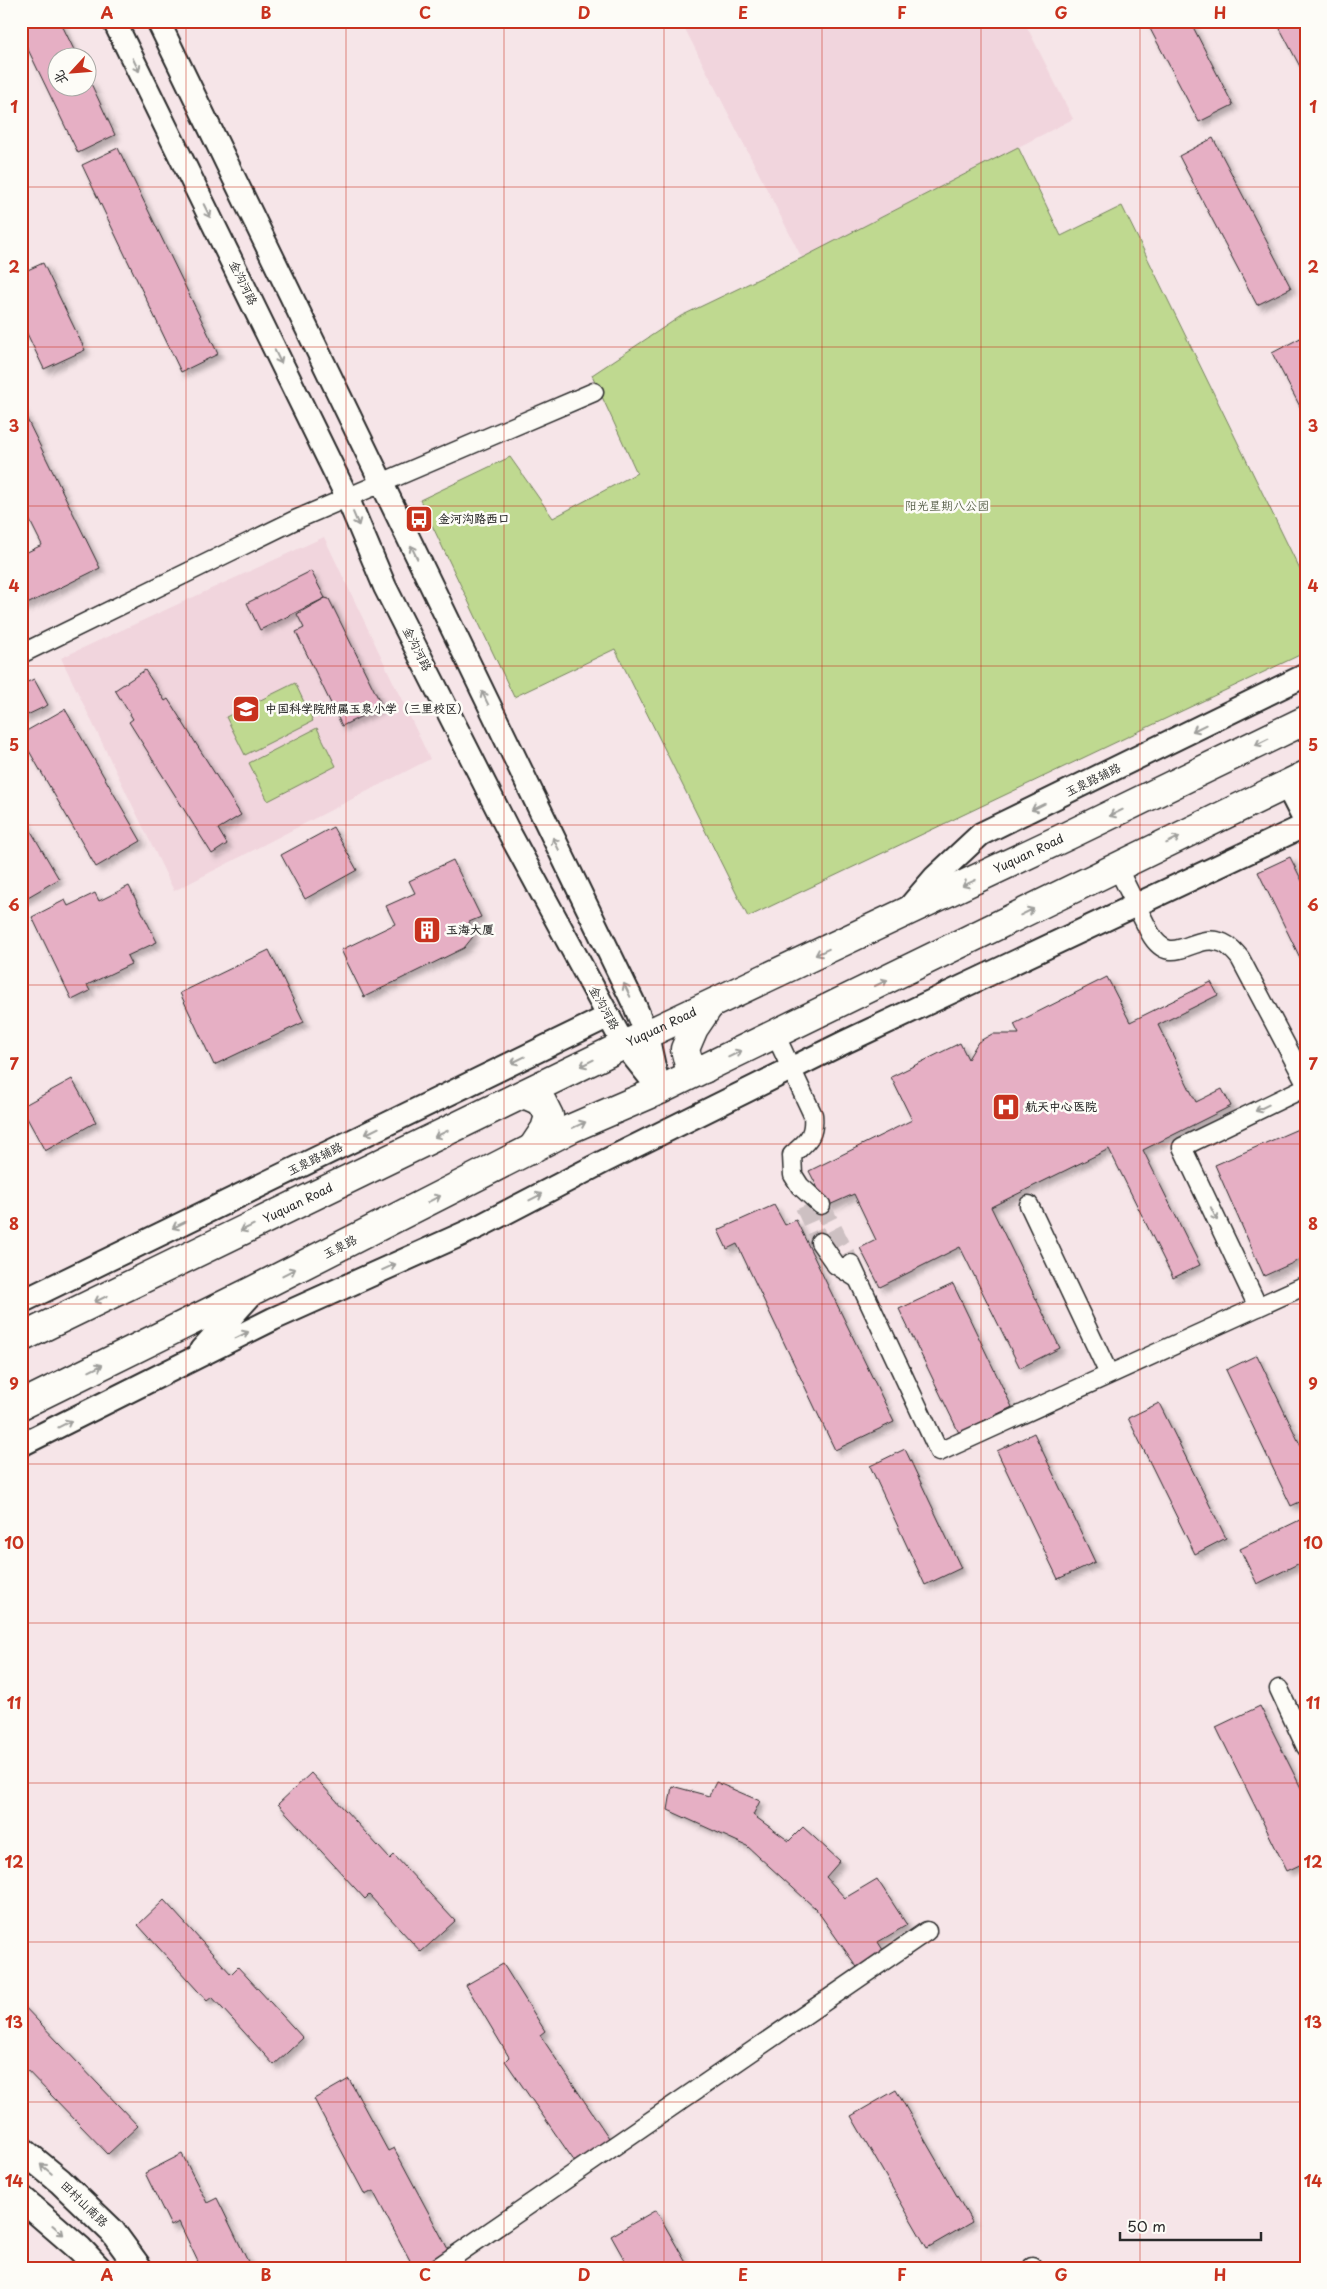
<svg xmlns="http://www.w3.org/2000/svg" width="1327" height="2289" viewBox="0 0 1327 2289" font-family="'Playpen Sans','LXGW WenKai TC',sans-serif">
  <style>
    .built { fill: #f1d5dd }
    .green { fill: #bfd990; stroke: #75825e }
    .building { fill: #e6afc4; stroke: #2b2b2b; filter: url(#shadow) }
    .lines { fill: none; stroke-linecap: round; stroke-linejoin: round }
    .minor-tunnel { stroke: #cdc0c2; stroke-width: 18; stroke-dasharray: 18 9; stroke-linecap: butt }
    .minor-casing { stroke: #2b2b2b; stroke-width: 21 }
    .tertiary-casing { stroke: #2b2b2b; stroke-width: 26 }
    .secondary-casing { stroke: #2b2b2b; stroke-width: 29 }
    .primary-casing { stroke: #2b2b2b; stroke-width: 31 }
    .minor { stroke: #fdfcf7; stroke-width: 18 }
    .tertiary { stroke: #fdfcf7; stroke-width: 22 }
    .secondary { stroke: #fdfcf7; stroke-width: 25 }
    .primary { stroke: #fdfcf7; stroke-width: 28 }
    .oneway { stroke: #9e9e9b }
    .grid { fill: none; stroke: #c8321e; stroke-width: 1; stroke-opacity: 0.55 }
    .labels { text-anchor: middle; stroke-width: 5; stroke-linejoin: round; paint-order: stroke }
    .street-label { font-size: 12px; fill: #2b2b2b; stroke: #fdfcf7 }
    .park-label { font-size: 12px; fill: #575f49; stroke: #fdfcf7 }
    .poi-label { font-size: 12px; font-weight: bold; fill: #2b2b2b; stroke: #fdfcf7; text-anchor: start }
    .neatline { fill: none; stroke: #c8321e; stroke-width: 2 }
    .grid-label { font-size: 16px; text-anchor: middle; font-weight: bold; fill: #c8321e }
  </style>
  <defs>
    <filter id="shadow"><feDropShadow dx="4.5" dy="4.5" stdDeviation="2.5" flood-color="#0004"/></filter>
  </defs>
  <rect width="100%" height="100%" fill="#f6e5e8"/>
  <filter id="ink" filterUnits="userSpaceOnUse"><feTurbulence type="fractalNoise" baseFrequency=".02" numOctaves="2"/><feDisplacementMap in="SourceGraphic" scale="10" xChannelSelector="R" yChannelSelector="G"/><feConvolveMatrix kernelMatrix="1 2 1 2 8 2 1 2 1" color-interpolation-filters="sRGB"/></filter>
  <g filter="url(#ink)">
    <path class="built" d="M681 21H1024L1073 119 802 258Z
      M324 537 430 759 174 891 61 658Z"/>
    <path class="green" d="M1018 147 1061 236 1122 206 1306 582V652L748 917 615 649 514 697 420 500 510 457 553 518 637 473 592 375 681 316 802 258Z
      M295 683 313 721 245 755 226 717Z
      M317 728 336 766 268 801 249 763Z"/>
    <path class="building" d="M21 21H60L78 58H58V88H88V77L115 135 78 153 21 35Z
      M1146 21H1190L1233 105 1199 122Z
      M1276 21H1306V78Z
      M1213 138 1291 288 1257 305 1179 156Z
      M118 148 218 354 181 372 82 165Z
      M43 263 85 350 44 369 21 321V273Z
      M1306 335V418L1272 353Z
      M21 407 100 568 21 607V555L42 545 21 503Z
      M311 571 325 598 260 630 247 603Z
      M325 598 329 599 382 706 342 726 296 632 304 628 297 614Z
      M145 670 165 701 168 699 241 815 218 829 227 844 212 854 129 722 133 719 115 690Z
      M34 679 48 705 21 718V685Z
      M65 709 141 841 96 867 21 737V734Z
      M21 814 59 879 21 901Z
      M333 827 357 870 305 899 281 855Z
      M1290 857 1306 889V970L1258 872Z
      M453 860 481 917 469 922 473 933 472 938 464 948 364 997 341 950 395 924 386 906 415 893 409 881Z
      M129 886 157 942 127 956 131 964 87 985 90 991 72 1000 32 917 65 900 68 906 95 893 99 901Z
      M269 950 304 1022 214 1065 180 993Z
      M1107 977 1130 1022 1211 982 1218 995 1158 1025 1196 1102 1222 1089 1231 1106 1143 1150 1200 1265 1173 1278 1109 1149 991 1207 1060 1348 1020 1368 960 1247 880 1287 860 1248 876 1240 854 1194 827 1206 809 1171 912 1120 891 1077 960 1043 968 1059 978 1042 992 1034H1019L1014 1024Z
      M72 1079 96 1122 45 1151 21 1107Z
      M1298 1129 1306 1146V1257L1264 1276 1215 1165Z
      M774 1205 785 1225 796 1220 894 1422 835 1450 737 1244 727 1249 718 1230Z
      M953 1284 1012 1407 959 1433 899 1309Z
      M1257 1355 1306 1457V1499L1291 1506 1226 1370Z
      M1159 1403 1226 1538 1195 1554 1128 1418Z
      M1034 1433 1095 1562 1058 1579 997 1451Z
      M905 1449 961 1568 925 1585 870 1466Z
      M1306 1517V1560L1257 1584 1240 1549Z
      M1260 1706 1306 1798V1862L1287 1871 1216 1727Z
      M311 1773 390 1859 394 1855 455 1921 421 1952 369 1895 365 1899 278 1804Z
      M716 1782 760 1801 753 1815 789 1841 803 1827 840 1861 826 1877 845 1898 877 1879 907 1925 878 1942 883 1950 859 1970 816 1909 747 1846 668 1810 672 1786 709 1796Z
      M164 1900 231 1974 238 1967 303 2038 274 2065 212 1997 207 2001 138 1925Z
      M503 1964 545 2031 540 2035 609 2138 577 2165 505 2061 509 2057 466 1985Z
      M21 2003 138 2126 108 2154 21 2064Z
      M349 2079 388 2151 394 2148 449 2251 418 2268H414L373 2191 365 2195 314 2099Z
      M896 2090 972 2222 927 2248 851 2116Z
      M182 2154 207 2203 217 2198 251 2268H201L179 2222 171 2226 145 2173Z
      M656 2210 689 2268H629L611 2236Z"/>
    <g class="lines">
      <path class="minor-tunnel" d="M821 1205 851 1264
        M804 1206 820 1242"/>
      <g class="minor-casing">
        <path id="minor" d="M21 654 295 520 594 392
          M1117 867 1150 933C1172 972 1194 930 1223 943 1230 946 1235 952 1240 958L1306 1083
          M775 1034 813 1115C815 1137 807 1141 792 1155L793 1175 800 1186 821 1205
          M1029 1205 1109 1374
          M820 1242 836 1265 858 1279
          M851 1264 939 1452 1306 1285
          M1258 1307 1182 1147 1306 1087
          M1279 1689 1306 1747
          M1032 2267V2268
          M437 2268 927 1931"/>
      </g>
      <g class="tertiary-casing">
        <path id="tertiary" d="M114 21 347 497 385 587 510 834 624 1045 660 1090
          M158 21 635 1006 647 1035 658 1085
          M1286 784 1306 823
          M906 911 935 877 981 834 1306 675
          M21 1302 609 1016
          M201 1350 252 1294
          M21 1445 273 1319 478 1227 603 1162 845 1042 1306 825"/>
      </g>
      <g class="secondary-casing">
        <path id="secondary" d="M21 2149 60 2181 112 2231 139 2268
          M21 2198 80 2249 98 2268"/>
      </g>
      <g class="primary-casing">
        <g id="primary">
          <path d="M704 1069 689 1065 685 1049 694 1028 709 1006"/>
          <path d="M524 1094 542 1102 549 1116 545 1129 531 1150"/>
          <path id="s1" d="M21 1338 624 1045 1069 835 1306 720"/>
          <path d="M21 1405 256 1289 572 1128 660 1090 1306 775"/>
        </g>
      </g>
      <use href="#minor" class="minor"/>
      <use href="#tertiary" class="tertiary"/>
      <use href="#secondary" class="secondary"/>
      <use href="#primary" class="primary"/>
    </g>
    <defs><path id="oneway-shaft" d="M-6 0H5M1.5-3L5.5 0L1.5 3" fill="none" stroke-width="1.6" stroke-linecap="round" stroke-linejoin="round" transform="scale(1.25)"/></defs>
    <g class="oneway">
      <use href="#oneway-shaft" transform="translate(136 65) rotate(64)"/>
      <use href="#oneway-shaft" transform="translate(207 211) rotate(64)"/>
      <use href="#oneway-shaft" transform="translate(278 357) rotate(64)"/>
      <use href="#oneway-shaft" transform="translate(356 519) rotate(67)"/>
      <use href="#oneway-shaft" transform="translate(414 552) rotate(-116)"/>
      <use href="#oneway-shaft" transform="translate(485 698) rotate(-116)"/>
      <use href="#oneway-shaft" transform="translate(1199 728) rotate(154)"/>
      <use href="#oneway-shaft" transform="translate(1262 742) rotate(154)"/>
      <use href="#oneway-shaft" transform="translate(1038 807) rotate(154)"/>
      <use href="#oneway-shaft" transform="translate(1116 813) rotate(154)"/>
      <use href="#oneway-shaft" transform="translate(1173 840) rotate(-26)"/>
      <use href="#oneway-shaft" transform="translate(556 844) rotate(-116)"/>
      <use href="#oneway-shaft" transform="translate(969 883) rotate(155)"/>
      <use href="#oneway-shaft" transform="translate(1027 912) rotate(-26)"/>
      <use href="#oneway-shaft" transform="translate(822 952) rotate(155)"/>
      <use href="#oneway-shaft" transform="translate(881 983) rotate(-26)"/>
      <use href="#oneway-shaft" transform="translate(627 990) rotate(-116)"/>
      <use href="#oneway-shaft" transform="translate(735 1054) rotate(-26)"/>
      <use href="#oneway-shaft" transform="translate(518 1060) rotate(154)"/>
      <use href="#oneway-shaft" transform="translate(587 1063) rotate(154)"/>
      <use href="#oneway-shaft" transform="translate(1262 1108) rotate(154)"/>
      <use href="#oneway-shaft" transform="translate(579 1125) rotate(-24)"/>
      <use href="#oneway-shaft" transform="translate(372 1131) rotate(154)"/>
      <use href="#oneway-shaft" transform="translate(441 1134) rotate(154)"/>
      <use href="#oneway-shaft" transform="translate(536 1197) rotate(-27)"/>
      <use href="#oneway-shaft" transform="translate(434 1199) rotate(-27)"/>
      <use href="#oneway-shaft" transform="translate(1214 1214) rotate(65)"/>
      <use href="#oneway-shaft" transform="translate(179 1225) rotate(154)"/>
      <use href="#oneway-shaft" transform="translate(247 1228) rotate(154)"/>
      <use href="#oneway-shaft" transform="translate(389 1267) rotate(-24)"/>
      <use href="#oneway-shaft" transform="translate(289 1272) rotate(-27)"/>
      <use href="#oneway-shaft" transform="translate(101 1299) rotate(154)"/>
      <use href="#oneway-shaft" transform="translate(242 1335) rotate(-26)"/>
      <use href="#oneway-shaft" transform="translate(96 1368) rotate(-26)"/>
      <use href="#oneway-shaft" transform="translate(65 1424) rotate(-27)"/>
      <use href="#oneway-shaft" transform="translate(46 2169) rotate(-140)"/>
      <use href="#oneway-shaft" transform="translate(58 2230) rotate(41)"/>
    </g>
  </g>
  <path class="grid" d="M186 21V2268M346 21V2268M504 21V2268M664 21V2268M822 21V2268M981 21V2268M1140 21V2268M21 187H1306M21 347H1306M21 506H1306M21 666H1306M21 825H1306M21 985H1306M21 1144H1306M21 1304H1306M21 1464H1306M21 1623H1306M21 1783H1306M21 1942H1306M21 2102H1306"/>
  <defs>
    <g id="bus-square" transform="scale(1.4375)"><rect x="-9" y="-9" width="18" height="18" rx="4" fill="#c8321e" stroke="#fdfcf7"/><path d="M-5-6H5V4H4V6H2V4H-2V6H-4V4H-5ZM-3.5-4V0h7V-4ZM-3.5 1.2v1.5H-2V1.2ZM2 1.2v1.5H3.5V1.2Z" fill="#fff"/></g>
    <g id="school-square" transform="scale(1.4375)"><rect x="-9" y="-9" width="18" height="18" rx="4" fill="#c8321e" stroke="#fdfcf7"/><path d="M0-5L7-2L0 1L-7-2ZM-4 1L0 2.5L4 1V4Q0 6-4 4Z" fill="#fff"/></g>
    <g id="building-square" transform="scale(1.4375)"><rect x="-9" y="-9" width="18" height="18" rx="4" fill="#c8321e" stroke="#fdfcf7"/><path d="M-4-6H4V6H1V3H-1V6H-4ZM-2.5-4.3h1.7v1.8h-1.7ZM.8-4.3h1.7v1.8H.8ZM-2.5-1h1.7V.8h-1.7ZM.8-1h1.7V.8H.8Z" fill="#fff"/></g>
    <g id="hospital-square" transform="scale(1.4375)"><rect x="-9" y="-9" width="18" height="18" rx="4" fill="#c8321e" stroke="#fdfcf7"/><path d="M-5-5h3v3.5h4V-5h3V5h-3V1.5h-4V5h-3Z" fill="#fff"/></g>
  </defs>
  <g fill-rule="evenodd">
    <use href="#bus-square" x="419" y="519"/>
    <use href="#school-square" x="246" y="709"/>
    <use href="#building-square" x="427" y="930"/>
    <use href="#hospital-square" x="1006" y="1107"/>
  </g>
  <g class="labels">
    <g class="street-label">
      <text transform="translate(243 283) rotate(64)" y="4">金沟河路</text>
      <text transform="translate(417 649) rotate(63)" y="4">金沟河路</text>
      <text transform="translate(1093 780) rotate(-26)" y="4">玉泉路辅路</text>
      <text dy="4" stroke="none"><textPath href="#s1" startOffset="1118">Yuquan Road</textPath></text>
      <text transform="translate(604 1008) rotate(61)" y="4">金沟河路</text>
      <text dy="4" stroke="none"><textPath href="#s1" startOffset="712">Yuquan Road</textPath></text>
      <text transform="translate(315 1159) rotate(-26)" y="4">玉泉路辅路</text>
      <text dy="4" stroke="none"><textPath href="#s1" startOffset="308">Yuquan Road</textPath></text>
      <text transform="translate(340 1247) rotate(-27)" y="4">玉泉路</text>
      <text transform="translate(84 2204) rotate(44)" y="4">田村山南路</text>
    </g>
    <g class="park-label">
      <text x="947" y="510">阳光星期八公园</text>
    </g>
    <g class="poi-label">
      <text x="438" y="523">金河沟路西口</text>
      <text x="265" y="713">中国科学院附属玉泉小学（三里校区）</text>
      <text x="446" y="934">玉海大厦</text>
      <text x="1025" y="1111">航天中心医院</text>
    </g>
  </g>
  <rect width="1327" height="2289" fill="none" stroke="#fdfcf7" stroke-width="55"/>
  <g transform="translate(72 72) rotate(244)"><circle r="24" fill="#fdfcf7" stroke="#a9a8a5"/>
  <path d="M0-4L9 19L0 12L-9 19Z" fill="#c8321e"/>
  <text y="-8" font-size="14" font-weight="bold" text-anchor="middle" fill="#2b2b2b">北</text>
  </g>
  <path d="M1120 2232v8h141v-8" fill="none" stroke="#2b2b2b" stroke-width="2.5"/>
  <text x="1127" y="2232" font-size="15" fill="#2b2b2b" stroke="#fdfcf7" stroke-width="4" paint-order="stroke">50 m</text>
  <rect x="28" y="28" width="1272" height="2234" class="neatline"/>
  <g class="grid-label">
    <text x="107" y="19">A</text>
    <text x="266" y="19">B</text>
    <text x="425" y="19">C</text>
    <text x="584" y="19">D</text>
    <text x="743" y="19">E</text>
    <text x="902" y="19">F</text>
    <text x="1061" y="19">G</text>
    <text x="1220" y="19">H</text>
    <text x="14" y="113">1</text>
    <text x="1313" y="113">1</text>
    <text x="14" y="273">2</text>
    <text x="1313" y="273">2</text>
    <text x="14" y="432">3</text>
    <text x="1313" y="432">3</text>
    <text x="14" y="592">4</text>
    <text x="1313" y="592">4</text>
    <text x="14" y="751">5</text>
    <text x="1313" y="751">5</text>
    <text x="14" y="911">6</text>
    <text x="1313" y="911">6</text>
    <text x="14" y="1070">7</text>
    <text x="1313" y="1070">7</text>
    <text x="14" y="1230">8</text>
    <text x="1313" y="1230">8</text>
    <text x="14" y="1390">9</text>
    <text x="1313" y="1390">9</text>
    <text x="14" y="1549">10</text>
    <text x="1313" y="1549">10</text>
    <text x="14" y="1709">11</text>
    <text x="1313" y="1709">11</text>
    <text x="14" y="1868">12</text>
    <text x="1313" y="1868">12</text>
    <text x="14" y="2028">13</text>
    <text x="1313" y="2028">13</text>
    <text x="14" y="2187">14</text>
    <text x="1313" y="2187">14</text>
    <text x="107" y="2281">A</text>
    <text x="266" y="2281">B</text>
    <text x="425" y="2281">C</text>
    <text x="584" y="2281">D</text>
    <text x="743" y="2281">E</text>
    <text x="902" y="2281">F</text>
    <text x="1061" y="2281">G</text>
    <text x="1220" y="2281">H</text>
  </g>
</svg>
